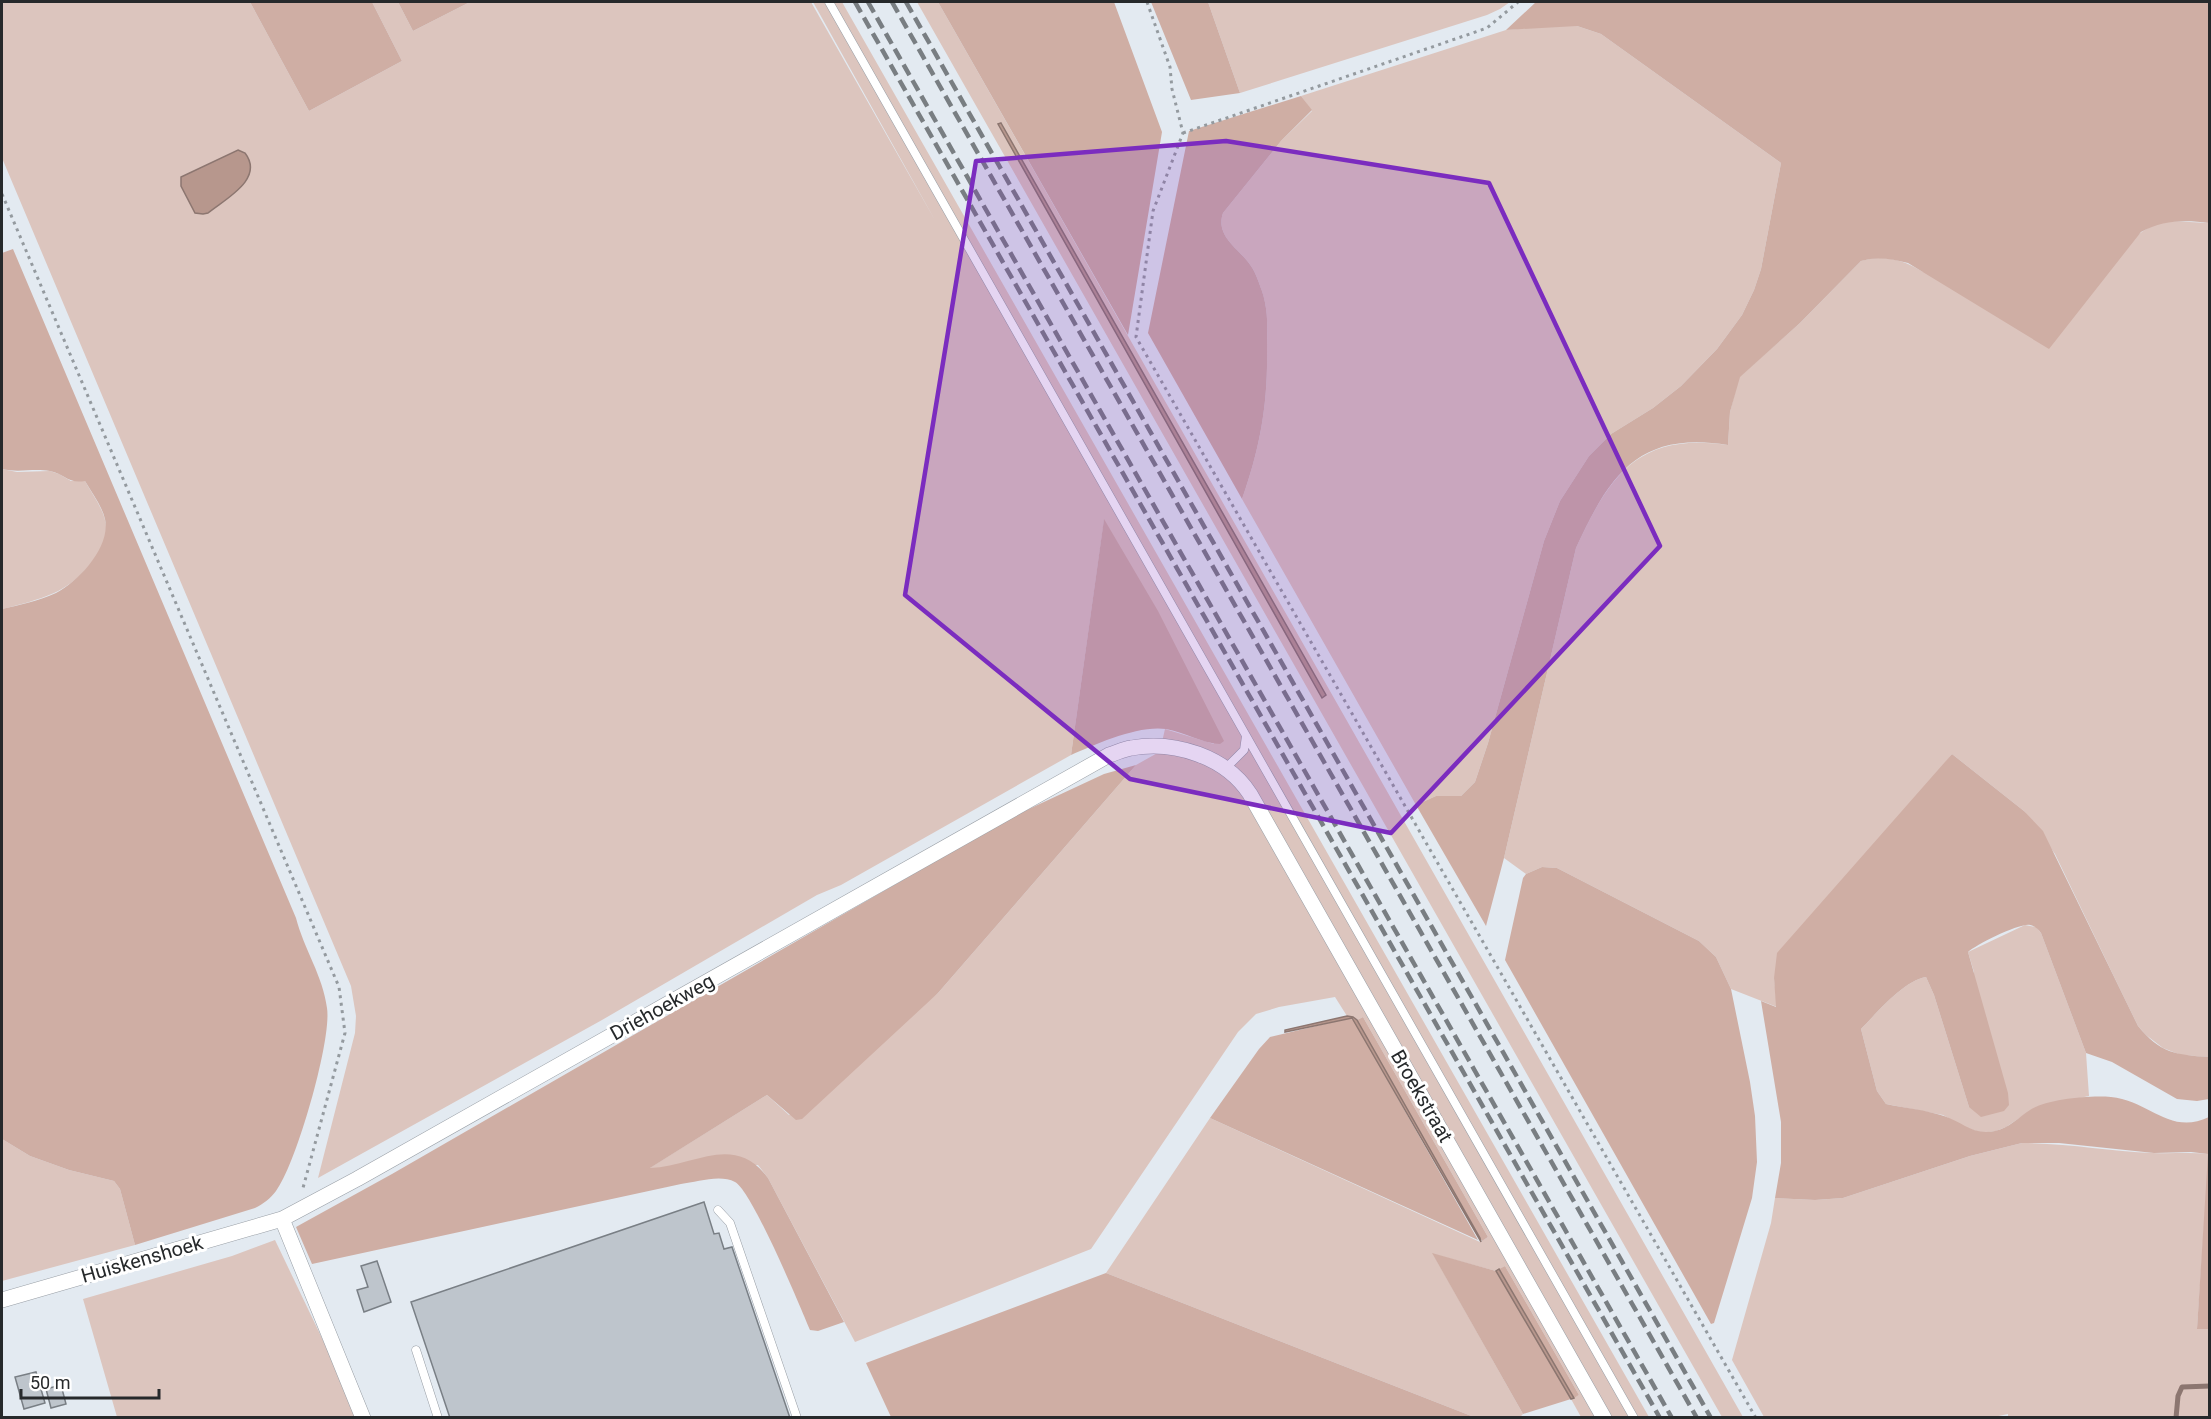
<svg xmlns="http://www.w3.org/2000/svg" width="2211" height="1419" viewBox="0 0 2211 1419" font-family="Roboto,sans-serif">
  <style>
    .green { fill: #dcc5be }
    .forest { fill: #cfaea4 }
    .water { fill: #b7978d; stroke: #8c7670; stroke-width: 1.5 }
    .lines { fill: none; stroke-linecap: round; stroke-linejoin: round }
    .stream { stroke: #8c7670; stroke-width: 5 }
    .building { fill: #bec5cc; stroke: #797f85; stroke-width: 1.5 }
    .service-casing { stroke: #989ea5; stroke-width: 9 }
    .minor-casing { stroke: #989ea5; stroke-width: 16 }
    .path { stroke: #949a9f; stroke-width: 3; stroke-dasharray: 3 4.5; stroke-linecap: butt }
    .service { stroke: #fff; stroke-width: 8 }
    .minor { stroke: #fff; stroke-width: 15 }
    .rail { stroke: #797e82; stroke-width: 4.5; stroke-dasharray: 12 6; stroke-linecap: butt }
    .marked { fill: #7b2cbf; fill-opacity: 0.2; stroke: #7b2cbf; stroke-width: 4.5; stroke-linejoin: round }
    .labels { text-anchor: middle; stroke-width: 6; stroke-linejoin: round; paint-order: stroke }
    .street-label { font-size: 20px; fill: #26292b; stroke: #fff }
  </style>
  <rect width="100%" height="100%" fill="#e3eaf1"/>
  <path class="green" d="M2 2H250L309 111 402 61 372 2H398L413 31 470 2H811L936 222 813 2H842L1649 1417H1608L1247 781 1162 742 1165 729 1214 744 1104 520 1071 755 841 885 817 895 602 1020 318 1178 355 1033 356 1016 351 986 2 158Z
    M917 2H938L1743 1417H1722Z
    M1208 2H1510L1500 9 1487 15 1240 93Z
    M1549 26H1577L1601 34 1781 163 1761 269 1754 290 1742 315 1717 349 1681 386 1653 408 1611 434 1589 456 1560 501 1544 541 1488 743 1475 782 1461 796H1436L1416 805 1242 499C1260 448 1268 404 1267 350 1267 329 1269 313 1262 291 1259 283 1256 273 1251 266 1239 248 1215 237 1223 213L1281 141 1312 111 1301 96 1506 30Z
    M2169 221 2209 223V1057L2181 1055 2163 1048 2146 1035 2138 1026 2119 987 2055 854 2024 811 1952 754 1774 978 1777 1007 1731 989 1716 957 1699 941 1557 868 1542 867 1526 874 1504 858 1576 548C1610 474 1639 432 1728 445L1730 412 1739 377 1800 323 1861 261C1883 254 1904 260 1923 272L2133 239C2144 229 2154 224 2169 221Z
    M2 469 17 472 50 471 59 474 71 481H85C93 496 108 514 106 532 104 556 76 583 54 593 38 600 19 605 2 609Z
    M1161 751 1193 758 1233 780 1600 1417H1581L1571 1399 1579 1395 1505 1266 1496 1271 1433 1254 1523 1414 1520 1417H1474L1106 1273 1210 1118 1480 1242 1488 1237 1363 1017 1357 1020 1347 1016 1335 997 1279 1007 1256 1014 1238 1032 1091 1249 855 1342 768 1178 758 1165 648 1169 767 1095 789 1115 938 993 1136 765Z
    M2025 925 2036 927 2041 933 2086 1053 2089 1096 2036 1107 2006 1127 1996 1131 1982 1133 1964 1127 1943 1115 1886 1104 1877 1091 1861 1029C1877 1013 1903 981 1926 977L1934 995 1969 1107 1974 972 1968 952Z
    M2 1139 30 1156 69 1170 114 1181 120 1189 135 1245 2 1281Z
    M2022 1143C2066 1143 2109 1151 2153 1153 2171 1154 2190 1152 2209 1154L2197 1329H2209V1417L2008 1418V1414L1989 1418 1764 1417 1732 1360 1771 1223 1775 1198 1815 1200 1843 1198 1970 1156Z
    M275 1240 342 1380 355 1417H117L83 1299 232 1256Z"/>
  <path class="forest" d="M250 2H372L402 61 309 111Z
    M398 2H470L413 31Z
    M938 2H1114L1162 132 1128 335Z
    M1151 2H1208L1240 93 1191 100Z
    M1536 2H2209V223C2185 220 2163 220 2141 232L2049 349 1908 263C1892 259 1877 256 1861 261L1800 323 1740 377 1730 412 1728 445C1639 431 1610 474 1576 548L1504 858 1486 926 1416 805 1436 796H1461L1475 782 1488 743 1544 541 1560 501 1589 456 1611 434 1653 408 1681 386 1717 349 1742 315 1754 290 1761 269 1781 163 1601 34 1577 26 1506 30Z
    M1301 96 1312 110 1281 141 1223 213C1215 237 1239 248 1251 266 1256 273 1259 283 1262 291 1269 313 1267 328 1267 350 1268 404 1260 448 1242 499L1148 333 1189 131Z
    M13 249 296 918C304 949 323 976 327 1008 332 1040 296 1165 276 1191 271 1198 263 1204 255 1208L135 1245 120 1189 114 1181 69 1170 30 1156 2 1139V609C19 605 39 601 56 593 79 581 111 547 105 519 102 506 92 493 85 481 68 484 65 474 50 471 32 468 20 473 2 469V253Z
    M1104 519 1158 611 1224 741 1220 744C1201 743 1184 732 1166 729 1138 725 1096 744 1071 755Z
    M1952 754 2024 811 2043 831 2138 1026C2160 1053 2176 1055 2209 1057V1099L2197 1101 2177 1099 2112 1062 2086 1053 2041 933C2038 929 2035 926 2030 925 2019 923 1976 945 1968 952L2008 1093 2009 1105 2004 1111 1981 1117 1969 1107 1934 995 1926 977C1903 981 1877 1013 1861 1029L1877 1091 1886 1104C1905 1108 1926 1110 1944 1116 1963 1122 1973 1136 1995 1131 2009 1128 2019 1117 2030 1110 2047 1099 2090 1095 2111 1097 2150 1101 2170 1136 2209 1117V1329H2197L2208 1154 2191 1152 2154 1153 2059 1143H2022L1970 1156 1843 1198 1815 1200 1775 1198 1781 1163V1122L1761 1001 1776 1007 1774 978 1777 953Z
    M1136 765 938 993 802 1119 796 1120 767 1095 650 1168C694 1167 734 1132 768 1178L844 1322 818 1331 810 1330C800 1306 752 1191 735 1182 720 1174 697 1182 681 1184L312 1264 296 1227 305 1222 392 1174 1014 816 1104 774Z
    M1542 867 1557 868 1699 941 1716 957 1731 989 1750 1082 1755 1116 1757 1162 1752 1198 1714 1323 1711 1324 1505 960 1523 878 1526 874Z
    M1363 1017 1488 1237 1482 1241 1357 1020Z
    M1350 1018 1354 1021 1478 1240 1210 1118 1259 1049 1270 1037Z
    M1432 1253 1496 1271 1571 1399 1523 1414Z
    M1505 1266 1579 1395 1574 1398 1499 1269Z
    M1106 1273 1474 1417H891L866 1363Z"/>
  <path class="water" d="M1001 123 1326 695 1322 698 998 124Z
    M238 150 245 153C265 179 225 199 208 213L203 214 195 213 181 186V177Z
    M1347 1016 1353 1017 1357 1020 1480 1238 1481 1242 1352 1018 1285 1032V1030Z
    M1499 1269 1574 1398 1571 1399 1496 1271Z"/>
  <g class="lines">
    <path class="stream" d="M2176 1418 2178 1396 2182 1387 2210 1386"/>
  </g>
  <path class="building" d="M704 1202 714 1234 719 1233 724 1249 732 1247 790 1418H450L411 1302Z
    M377 1261 391 1302 364 1312 357 1290 368 1287 361 1266Z
    M36 1372 45 1403 24 1409 15 1377Z
    M61 1385 66 1404 51 1408 46 1389Z"/>
  <g class="lines">
    <g class="service-casing">
      <path id="service" d="M829 2 1634 1418
        M1226 768 1244 750 1246 736
        M718 1210 730 1223 797 1418
        M416 1350 438 1418"/>
    </g>
    <g class="minor-casing">
      <path id="minor" d="M282 1219 363 1418
        M2 1300 282 1219 357 1179 1109 755C1116 753 1124 749 1131 748 1175 740 1226 757 1250 794L1604 1418"/>
    </g>
    <path class="path" d="M1147 2 1170 67 1172 89 1183 133 1153 211 1136 337 1756 1418
      M1183 133 1487 28 1518 2
      M2 194 339 987 345 1033 303 1188"/>
    <use href="#service" class="service"/>
    <use href="#minor" class="minor"/>
    <path class="rail" d="M855 2 1660 1418
      M868 2 1672 1418
      M892 2 1697 1418
      M906 2 1711 1418"/>
  </g>
  <path class="marked" d="M1226 141 1489 183 1660 546 1391 833 1130 779 905 595 976 161Z"/>
  <g class="labels">
    <g class="street-label">
      <text transform="translate(662 1007) rotate(-29)" y="7">Driehoekweg</text>
      <text transform="translate(1422 1096) rotate(60)" y="7">Broekstraat</text>
      <text transform="translate(142 1259) rotate(-16)" y="7">Huiskenshoek</text>
    </g>
  </g>
  <rect width="2211" height="1419" fill="none" stroke="#26292b" stroke-width="6"/>
  <path d="M21 1389v9h138v-9" fill="none" stroke="#26292b" stroke-width="3"/>
  <text x="30" y="1389" font-size="18" fill="#26292b" stroke="#ffffff" stroke-width="4.5" paint-order="stroke">50 m</text>
</svg>
